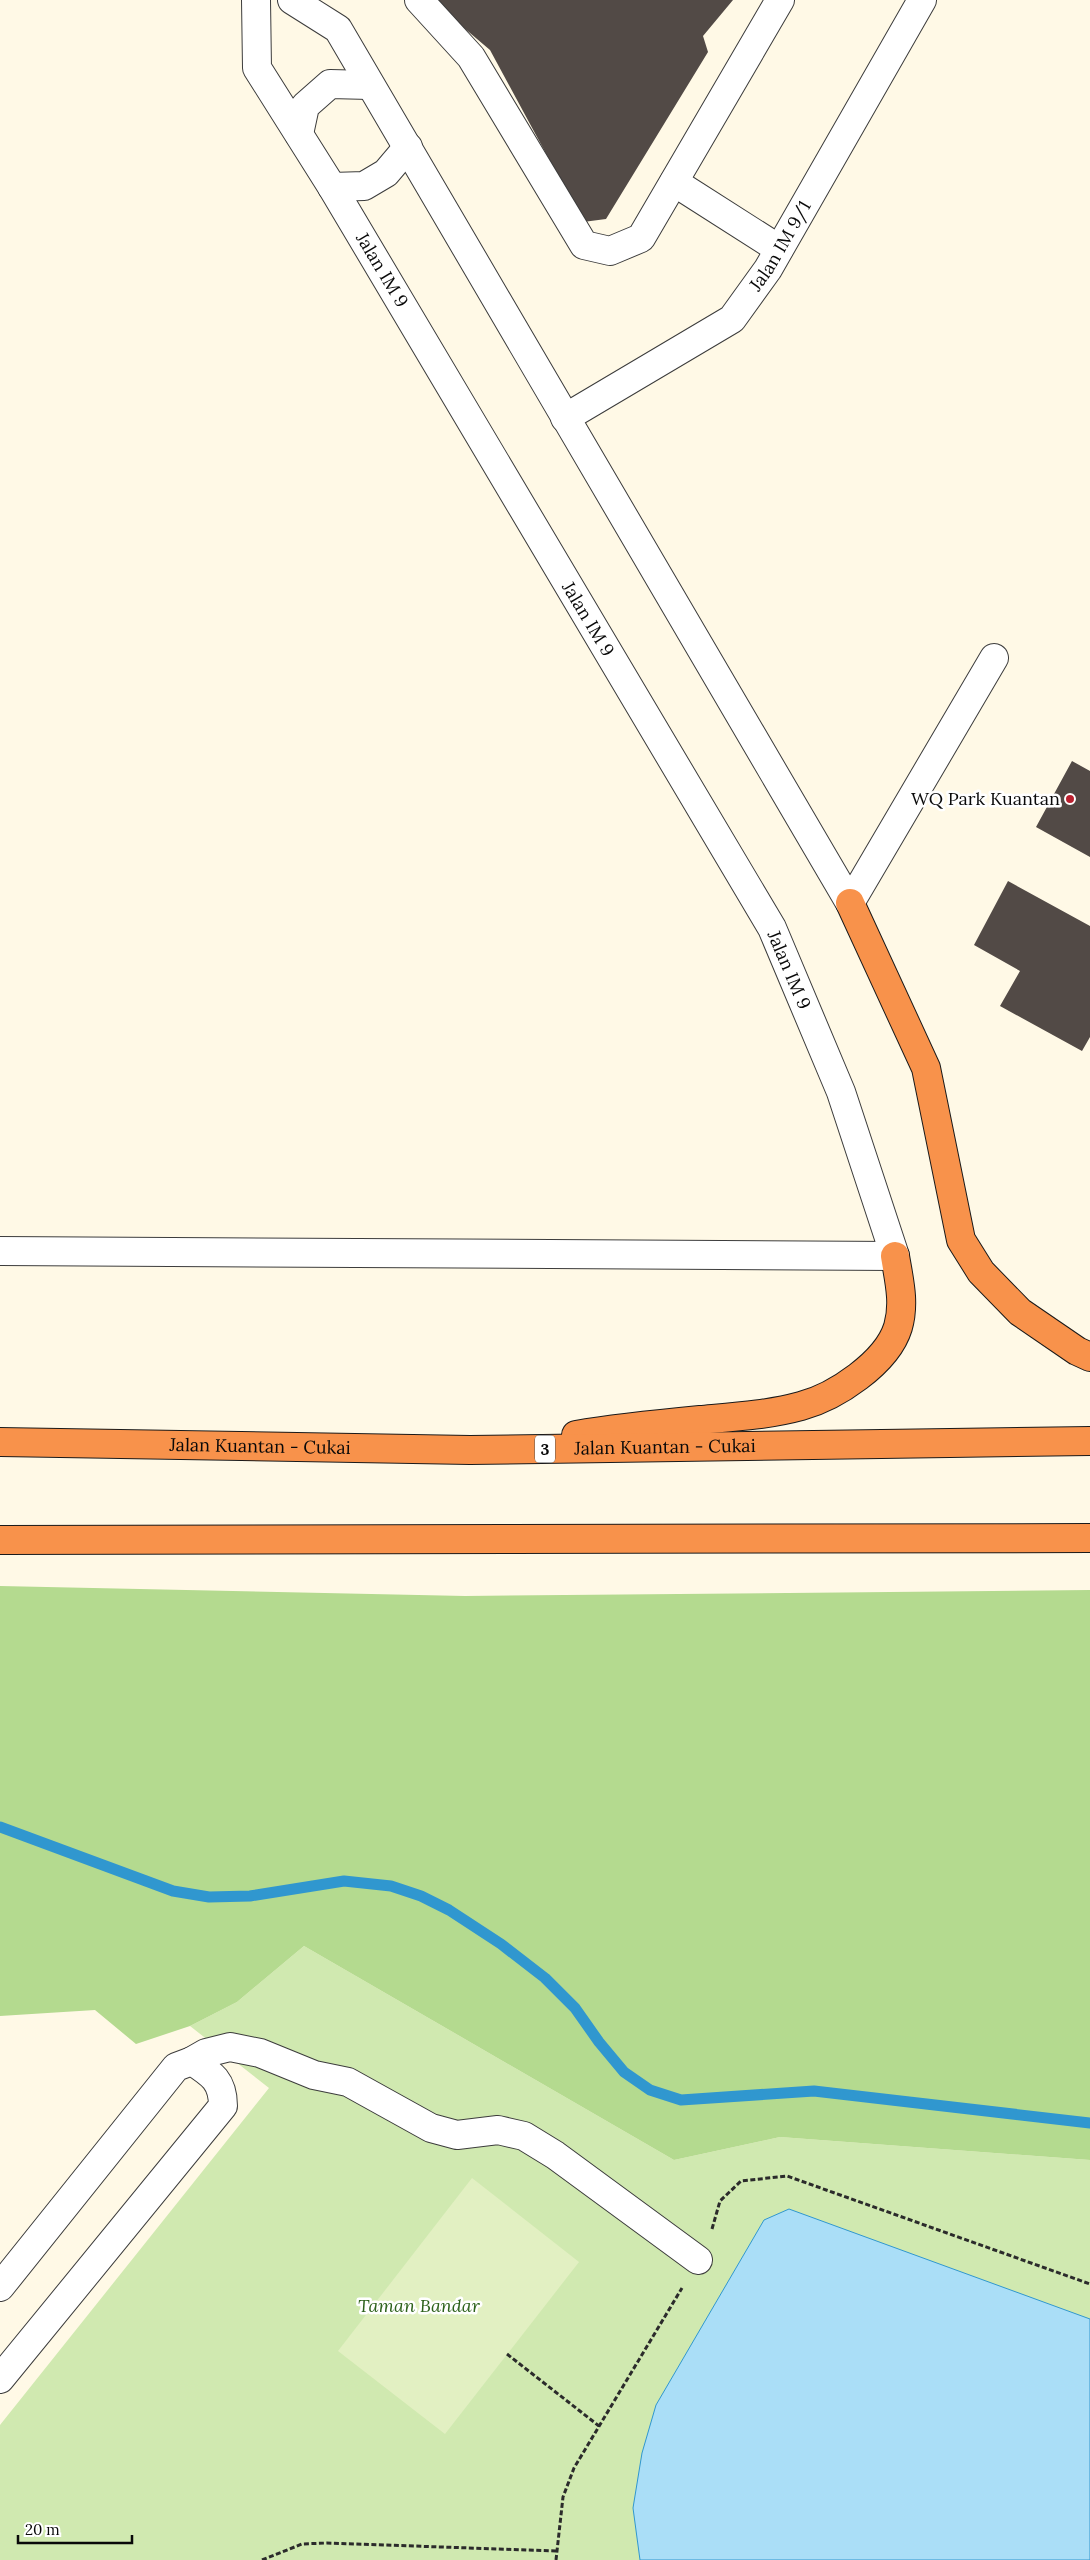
<svg xmlns="http://www.w3.org/2000/svg" width="1090" height="2560" viewBox="0 0 1090 2560" font-family="Lora,serif">
  <style>
    .green { fill: #d0e9b0 }
    .forest { fill: #b4da8f }
    .pitch { fill: #e2f0c2 }
    .water { fill: #aadef7; stroke: #3097cf }
    .lines { fill: none; stroke-linecap: round; stroke-linejoin: round }
    .stream { stroke: #3097cf; stroke-width: 11 }
    .building { fill: #524a46 }
    .minor-casing { stroke: #3c3c3c; stroke-width: 30 }
    .highway-casing { stroke: #1a1a1a; stroke-width: 30 }
    .path { stroke: #2b2b2b; stroke-width: 3; stroke-dasharray: 5 2.5; stroke-linecap: butt }
    .minor { stroke: #fff; stroke-width: 28 }
    .highway { stroke: #f8924b; stroke-width: 28 }
    .poi-dot { fill: #ba202f; stroke: #fff; stroke-width: 2 }
    .labels { text-anchor: middle; stroke-width: 5; stroke-linejoin: round; paint-order: stroke }
    .shield { fill: #fff; stroke: #535353; stroke-width: 1 }
    .shield-label { font-size: 16px; font-weight: bold; fill: #090909 }
    .street-label { font-size: 18px; fill: #090909; stroke: #fff }
    .poi-label { font-size: 18px; fill: #090909; stroke: #fff; text-anchor: end }
    .park-label { font-size: 18px; font-style: italic; fill: #2c611a; stroke: #fff }
  </style>
  <rect width="100%" height="100%" fill="#fff9e6"/>
  <path class="green" d="M304 1946 674 2160 780 2137 1090 2160V2560H0V2425L269 2088 190 2026 237 2002Z"/>
  <path class="forest" d="M0 1586 465 1596 1090 1590V2160L780 2137 674 2160 304 1946 237 2002 190 2026 136 2044 95 2010 0 2016Z"/>
  <path class="pitch" d="M472 2178 579 2262 445 2434 338 2351Z"/>
  <path class="water" d="M789 2209 1090 2319V2560H640L633 2508 642 2453 656 2405 764 2220Z"/>
  <g class="lines">
    <path class="stream" d="M0 1827 173 1891 209 1897 250 1896 344 1881 391 1886 421 1896 449 1910 501 1944 545 1978 575 2008 599 2042 624 2072 650 2090 681 2100 814 2091 1090 2123"/>
  </g>
  <path class="building" d="M431 0H733L703 36 708 52 606 219 583 222 490 50Z
    M1072 761 1090 771V857L1036 827Z
    M1008 881 1090 926V1037L1082 1051 1000 1006 1020 971 974 945Z"/>
  <g class="lines">
    <g class="minor-casing">
      <g id="minor">
        <path d="M292 0 338 29 850 903 994 658"/>
        <path d="M419 0 471 57 584 245 610 251 641 238 780 0"/>
        <path d="M299 134 305 106 330 84 370 85"/>
        <path d="M674 182 779 249"/>
        <path d="M332 187 364 186 386 173 408 147"/>
        <path id="s1" d="M565 418 732 319 768 269 922 0"/>
        <path d="M0 1251 895 1256 841 1092 772 928 332 187 257 68 256 0"/>
        <path d="M192 2061 206 2053 230 2047 260 2053 314 2075 348 2082 431 2128 457 2135 498 2130 524 2136 555 2155 698 2260"/>
        <path d="M0 2287 176 2067 192 2061C212 2074 223 2081 223 2106L0 2379"/>
      </g>
    </g>
    <g class="highway-casing">
      <g id="highway">
        <path d="M850 903 926 1068 961 1240 981 1272 1020 1312 1077 1351 1090 1357"/>
        <path d="M576 1435C617 1428 658 1424 700 1420 734 1417 768 1415 801 1406 835 1397 887 1363 898 1327 905 1303 899 1280 895 1256"/>
        <path id="s2" d="M0 1442 470 1450 1090 1441"/>
        <path d="M0 1540 1090 1538"/>
      </g>
    </g>
    <path class="path" d="M712 2229 720 2201 741 2181 787 2176 1090 2284
      M507 2354 599 2426
      M262 2560 302 2544 327 2543 556 2551
      M556 2560 563 2497 574 2468 682 2288"/>
    <use href="#minor" class="minor"/>
    <use href="#highway" class="highway"/>
  </g>
  <circle class="poi-dot" cx="1070" cy="799" r="5"/>
  <g class="labels">
    <rect class="shield" x="535" y="1435.5" width="20" height="27" rx="4"/>
    <g class="shield-label">
      <text x="545" y="1455">3</text>
    </g>
    <g class="street-label">
      <text dy="6" stroke="none"><textPath href="#s1" startOffset="282">Jalan IM 9/1</textPath></text>
      <text transform="translate(382 270) rotate(59)" y="6">Jalan IM 9</text>
      <text transform="translate(588 619) rotate(59)" y="6">Jalan IM 9</text>
      <text transform="translate(789 970) rotate(67)" y="6">Jalan IM 9</text>
      <text dy="6" stroke="none"><textPath href="#s2" startOffset="260">Jalan Kuantan - Cukai</textPath></text>
      <text dy="6" stroke="none"><textPath href="#s2" startOffset="665">Jalan Kuantan - Cukai</textPath></text>
    </g>
    <g class="poi-label">
      <text x="1060" y="805">WQ Park Kuantan</text>
    </g>
    <g class="park-label">
      <text x="419" y="2312">Taman Bandar</text>
    </g>
  </g>
  <path d="M18 2535v8h114v-8" fill="none" stroke="#090909" stroke-width="2.5"/>
  <text x="25" y="2535" font-size="15" fill="#090909" stroke="#ffffff" stroke-width="4" paint-order="stroke">20 m</text>
</svg>
